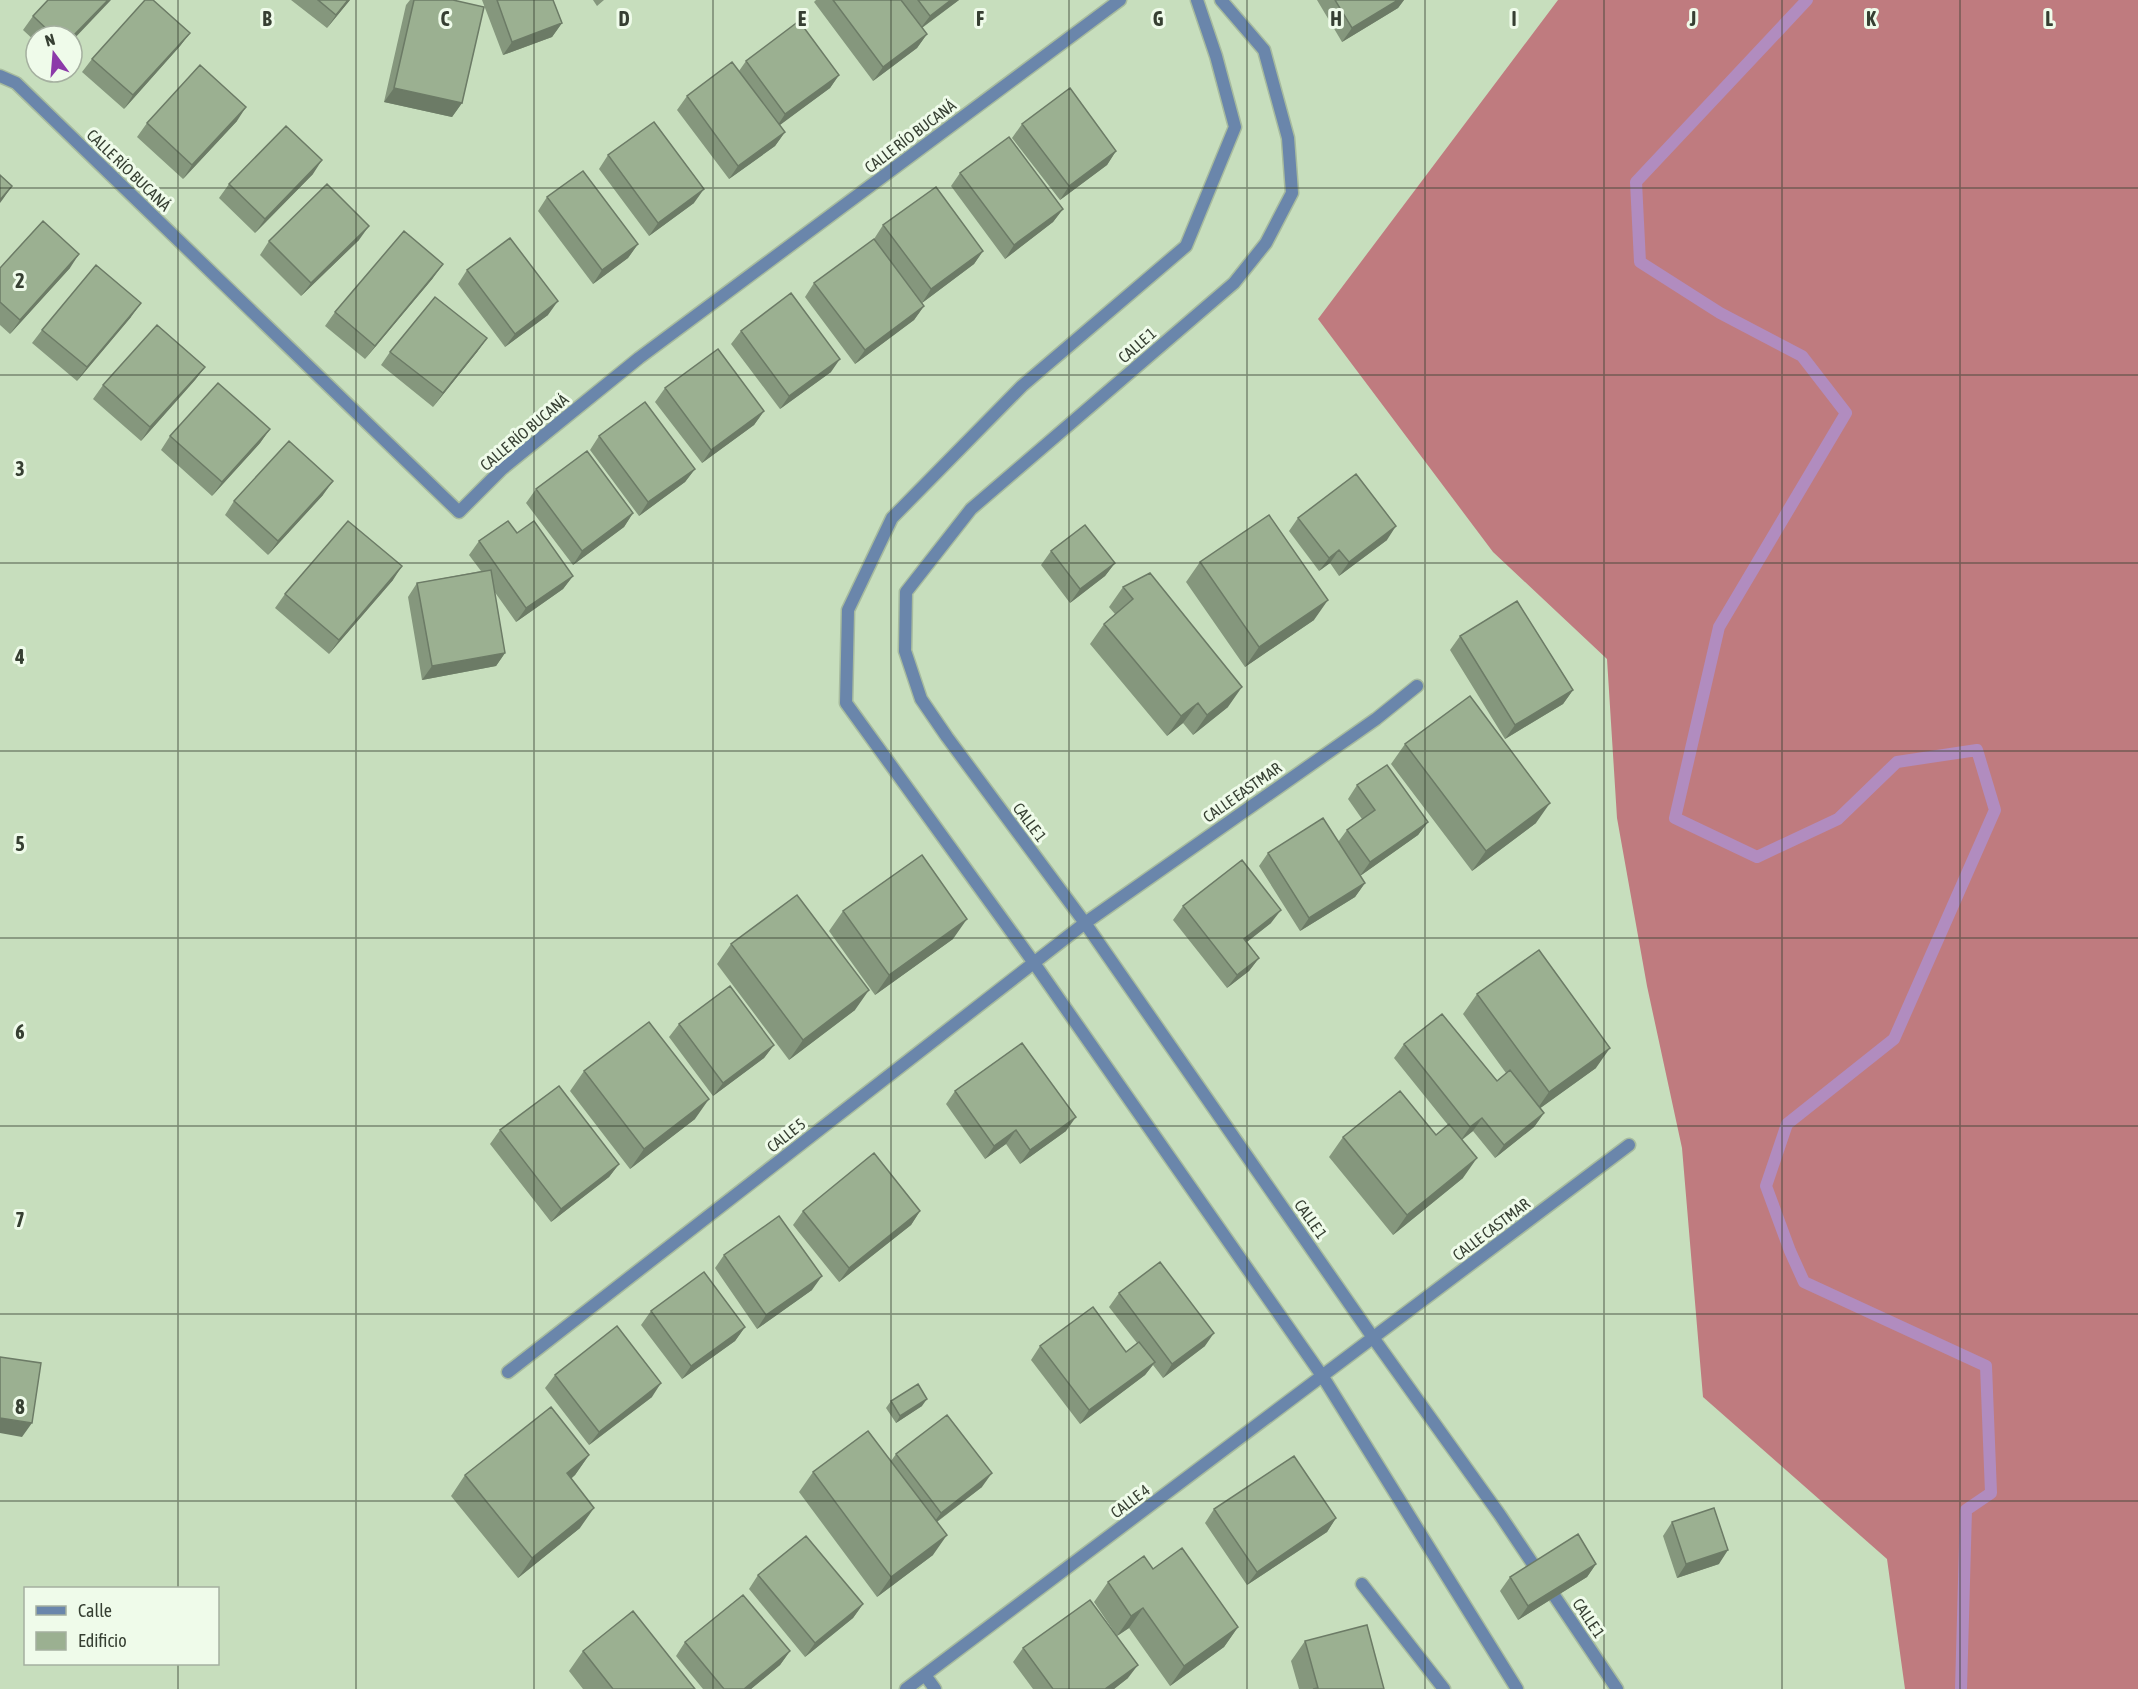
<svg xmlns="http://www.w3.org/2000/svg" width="2138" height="1689" viewBox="0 0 2138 1689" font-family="'Asap Condensed',sans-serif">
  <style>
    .forest { fill: #bf7b7f }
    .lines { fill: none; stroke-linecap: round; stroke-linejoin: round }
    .stream { stroke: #b18cbf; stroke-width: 12 }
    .lane-casing { stroke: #a7bb9e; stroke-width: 15 }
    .street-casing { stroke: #a7bb9e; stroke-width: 15 }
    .lane { stroke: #6a86ab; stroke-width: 12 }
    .street { stroke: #6a86ab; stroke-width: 12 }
    .wall { fill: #85977d }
    .shaded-wall { fill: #6c7b66 }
    .building { fill: #9bb091; stroke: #6c7b66; stroke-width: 1.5 }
    .grid { fill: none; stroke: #363f32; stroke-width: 1.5; stroke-opacity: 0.55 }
    .labels { text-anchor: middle; stroke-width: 6; stroke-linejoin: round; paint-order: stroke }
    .street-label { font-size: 16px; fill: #363f32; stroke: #effbea }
    .grid-label { font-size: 20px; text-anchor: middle; font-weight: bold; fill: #363f32; stroke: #effbea; stroke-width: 6; stroke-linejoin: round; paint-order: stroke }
  </style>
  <rect width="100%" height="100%" fill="#c7debd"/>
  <path class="forest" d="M1558 0H2138V1689H1905L1887 1559 1703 1397 1682 1148 1647 986 1617 818 1607 659 1493 552 1318 319Z"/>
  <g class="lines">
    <path class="stream" d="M1807 0 1636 182 1640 262 1720 313 1802 356 1846 413 1719 627 1675 818 1757 857 1838 819 1897 762 1977 750 1995 810 1894 1039 1787 1124 1766 1186 1790 1251 1804 1282 1986 1366 1991 1493 1966 1510 1961 1689"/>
    <g class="lane-casing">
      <path id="lane" d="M1362 1584 1444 1689"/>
    </g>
    <g class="street-casing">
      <path id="street" d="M1197 0 1216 56 1235 127 1186 246 1022 386 892 518 848 610 846 703 1034 963 1323 1377 1517 1689
        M1221 0 1264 50 1288 138 1292 193 1266 243 1234 283 971 509 906 592 905 651 921 699 947 737 1085 923 1374 1339 1500 1515 1617 1689
        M0 76 16 83 459 512 502 469 639 358 1120 0
        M508 1372 1085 923 1376 719 1417 686
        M925 1675 935 1689
        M906 1689 1629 1145"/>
    </g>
    <use href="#lane" class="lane"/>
    <use href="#street" class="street"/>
  </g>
  <path class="wall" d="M291 0H350L327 28Z
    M410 0H453L462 103 452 117 384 102 406 5Z
    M482 0H553L562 23 552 37 503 55Z
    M593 0H604L597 6Z
    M816 0H959L922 28 927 34 917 48 873 81 814 2Z
    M1317 0H1404L1398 8 1342 42Z
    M33 16 72 36H36V42L23 30Z
    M190 33 180 46 124 109 82 72 92 59Z
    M746 61 839 75 830 88 779 125 785 132 775 146 729 179 677 110 687 96 739 71Z
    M237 121 183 179 137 137 147 123Z
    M1022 124 1116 151 1107 165 1060 200 1012 138Z
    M608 155 694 203 649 236 599 169Z
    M960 173 1063 209 1053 222 1005 259 951 186Z
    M313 174 255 233 219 198 229 184Z
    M547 197 638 244 628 258 593 284 538 211Z
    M883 225 983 251 974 264 922 303 874 239Z
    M359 240 301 296 260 255 269 241Z
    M0 268H70L10 334 0 325Z
    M467 270 548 315 505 347 458 284Z
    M433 278 365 359 325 326 335 312Z
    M814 283 924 306 914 320 855 364 805 297Z
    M131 317 77 381 32 343 42 330Z
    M741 331 831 372 780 409 731 344Z
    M487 338 477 352 433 407 381 365 390 352Z
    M205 367 195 380 141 441 93 399 103 385Z
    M665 388 764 411 754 425 702 463 655 402Z
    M270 429 260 443 212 496 161 450 170 436Z
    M599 436 695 469 685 482 639 516 590 450Z
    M536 489 633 513 624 527 573 565 526 503Z
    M323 495 268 555 225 515 234 501Z
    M1298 518 1387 540 1339 576 1330 563 1319 571 1289 531Z
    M517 533 573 576 563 589 516 622 494 591 505 653 496 666 422 680 408 597 417 583 481 571 469 555 479 541Z
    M1051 551 1115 563 1105 576 1070 603 1041 565Z
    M1200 562 1314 620 1245 667 1186 582Z
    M393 580 329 654 275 608 285 594Z
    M1123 587 1228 707 1193 735 1183 723 1167 736 1090 644 1104 624 1115 614 1109 607Z
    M1460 636 1573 690 1563 704 1505 739 1450 650Z
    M1405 744 1536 823 1472 871 1391 764Z
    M1357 785 1428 822 1418 835 1360 876 1365 883 1355 897 1300 931 1259 866 1268 853 1338 842 1347 830 1362 819 1348 799Z
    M1183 906 1271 923 1247 942 1259 958 1249 971 1227 988 1173 920Z
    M843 911 953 939 875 995 829 931Z
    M731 944 855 1010 789 1060 717 964Z
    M1477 994 1596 1068 1540 1108 1544 1113 1534 1127 1495 1158 1473 1131 1462 1140 1463 1178 1393 1235 1329 1157 1343 1137 1436 1135 1448 1125 1394 1058 1404 1044 1497 1081 1506 1073 1463 1014Z
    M679 1024 774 1045 764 1058 713 1096 669 1037Z
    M584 1071 695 1119 630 1169 570 1091Z
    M955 1091 1066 1131 1020 1164 1006 1144 985 1159 946 1104Z
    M500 1130 619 1164 609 1177 551 1222 490 1144Z
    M803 1211H920L911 1225 839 1282 793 1225Z
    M724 1255 812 1290 757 1329 715 1268Z
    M1119 1293 1205 1346 1163 1378 1153 1365 1145 1375 1080 1424 1031 1360 1040 1346 1126 1352 1137 1343 1109 1307Z
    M651 1311 745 1327 735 1341 682 1379 641 1325Z
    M555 1375 652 1397 589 1445 545 1388Z
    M891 1401 922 1406 896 1423 886 1408Z
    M896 1454 982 1487 937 1522 933 1555 877 1597 799 1492 813 1472 891 1461Z
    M589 1455 575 1475 571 1479 580 1528 518 1578 451 1496 465 1475Z
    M1214 1509 1336 1518 1327 1532 1247 1585 1205 1523Z
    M1672 1522 1719 1564 1677 1578 1663 1536Z
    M1596 1564 1587 1577 1518 1620 1500 1591 1510 1577Z
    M1153 1569 1238 1627 1224 1647 1170 1686 1129 1628 1117 1636 1094 1602 1108 1582Z
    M758 1575 863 1604 853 1618 805 1657 749 1589Z
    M1305 1641 1384 1689H1299L1291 1661Z
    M685 1642 790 1651 780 1665 751 1689H703L676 1656Z
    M1023 1648 1128 1678 1114 1689H1033L1013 1662Z
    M583 1651 695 1689H583L569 1671Z"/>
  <path class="shaded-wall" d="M108 0H111L72 41V37Z
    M348 0H350L327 28 336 15Z
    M951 0H959L920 29 930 16Z
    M1398 0H1404L1398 8 1342 42 1352 28Z
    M562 23 552 37 503 55 512 42Z
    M190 33 180 46 124 109 133 95Z
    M927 34 917 48 873 81 883 67Z
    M839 75 830 88 776 128 785 114Z
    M394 88 462 103 452 117 384 102Z
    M246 107 237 121 183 179 192 165Z
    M785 132 775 146 729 179 738 166Z
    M1116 151 1107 165 1060 200 1069 186Z
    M322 160 313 174 255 233 265 219Z
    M12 186 3 199 0 203V200Z
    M704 189 694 203 649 236 658 223Z
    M1063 209 1053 222 1005 259 1014 245Z
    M369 226 359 240 301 296 311 283Z
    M638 244 628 258 593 284 602 270Z
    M983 251 974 264 922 303 931 289Z
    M79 254 70 268 10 334 20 320Z
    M443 264 433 278 365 359 375 346Z
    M558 301 548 315 505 347 515 334Z
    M141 303 131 317 77 381 87 367Z
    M924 306 914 320 855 364 865 350Z
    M487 338 477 352 433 407 443 393Z
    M840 359 831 372 780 409 789 396Z
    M205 367 195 380 141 441 150 427Z
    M764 411 754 425 702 463 711 450Z
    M270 429 260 443 212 496 222 482Z
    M695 469 685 482 639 516 648 502Z
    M333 481 323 495 268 555 278 541Z
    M633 513 624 527 573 565 582 551Z
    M1396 526 1387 540 1339 576 1349 562Z
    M1339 550 1330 563 1319 571 1329 558Z
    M1115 563 1105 576 1070 603 1080 589Z
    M402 566 393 580 329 654 339 640Z
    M573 576 563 589 516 622 526 608Z
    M1328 600 1314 620 1245 667 1259 647Z
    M505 653 496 666 422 680 432 666Z
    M1242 687 1228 707 1193 735 1207 715Z
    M1573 690 1563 704 1505 739 1515 725Z
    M1198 703 1183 723 1167 736 1181 716Z
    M1550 803 1536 823 1472 871 1486 851Z
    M1428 822 1418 835 1360 876 1370 862Z
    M1365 883 1355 897 1300 931 1309 918Z
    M1281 910 1271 923 1234 952 1244 939Z
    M967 919 953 939 875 995 889 975Z
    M1259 958 1249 971 1227 988 1237 975Z
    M869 990 855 1010 789 1060 803 1040Z
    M774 1045 764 1058 713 1096 723 1083Z
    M1610 1048 1596 1068 1535 1112 1549 1092Z
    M709 1099 695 1119 630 1169 644 1149Z
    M1544 1113 1534 1127 1495 1158 1504 1145Z
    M1076 1117 1066 1131 1020 1164 1030 1150Z
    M1482 1118 1473 1131 1461 1140 1470 1127Z
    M1016 1130 1006 1144 985 1159 994 1146Z
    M1477 1158 1463 1178 1393 1235 1407 1215Z
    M619 1164 609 1177 551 1222 561 1209Z
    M920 1211 911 1225 839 1282 849 1268Z
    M822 1276 812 1290 757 1329 766 1315Z
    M745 1327 735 1341 682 1379 691 1366Z
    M1214 1333 1205 1346 1163 1378 1172 1364Z
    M1155 1362 1145 1375 1080 1424 1089 1410Z
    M661 1383 652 1397 589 1445 599 1432Z
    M927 1399 922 1406 896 1423 900 1416Z
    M0 1418 32 1423 22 1437 0 1433Z
    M589 1455 575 1475 553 1493 567 1473Z
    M992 1473 982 1487 931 1526 941 1513Z
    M594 1508 580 1528 518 1578 532 1558Z
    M1336 1518 1327 1532 1247 1585 1257 1572Z
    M947 1535 933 1555 877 1597 891 1577Z
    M1728 1550 1719 1564 1677 1578 1686 1564Z
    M1596 1564 1587 1577 1518 1620 1528 1606Z
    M863 1604 853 1618 805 1657 815 1643Z
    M1143 1608 1129 1628 1117 1636 1131 1616Z
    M1238 1627 1224 1647 1170 1686 1184 1666Z
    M790 1651 780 1665 751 1689H744Z
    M1138 1665 1128 1678 1114 1689H1105Z"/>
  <path class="building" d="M48 0H108L72 37V36H54L33 16Z
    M145 0H153L190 33 133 95 92 59Z
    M318 0H348L336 15Z
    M414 0H453L484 7 462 103 394 88Z
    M497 0H553L562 23 512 42Z
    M833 0H901L927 34 883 67Z
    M918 0H951L930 16Z
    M1335 0H1398L1352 28Z
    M799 21 839 75 785 114 746 61Z
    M732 62 785 132 738 166 687 96Z
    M200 65 246 107 192 165 147 123Z
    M1070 88 1116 151 1069 186 1022 124Z
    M654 122 704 189 658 223 608 155Z
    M286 126 322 160 265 219 229 184Z
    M1009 137 1063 209 1014 245 960 173Z
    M583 171 638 244 602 270 547 197Z
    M0 175 12 186 0 200Z
    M327 184 369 226 311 283 269 241Z
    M936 187 983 251 931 289 883 225Z
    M43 221 79 254 20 320 0 302V268Z
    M404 231 443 264 375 346 335 312Z
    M510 238 558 301 515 334 467 270Z
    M874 239 924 306 865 350 814 283Z
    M96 265 141 303 87 367 42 330Z
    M791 293 840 359 789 396 741 331Z
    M435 297 487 338 443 393 390 352Z
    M157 325 205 367 150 427 103 385Z
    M718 349 764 411 711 450 665 388Z
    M218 383 270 429 222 482 170 436Z
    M645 402 695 469 648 502 599 436Z
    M289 441 333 481 278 541 234 501Z
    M587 451 633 513 582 551 536 489Z
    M1356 474 1396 526 1349 562 1339 550 1329 558 1298 518Z
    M1269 515 1328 600 1259 647 1200 562Z
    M348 521 402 566 339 640 285 594Z
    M508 521 517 533 534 521 573 576 526 608 479 541Z
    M1085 525 1115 563 1080 589 1051 551Z
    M491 570 505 653 432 666 417 583Z
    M1150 573 1242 687 1207 715 1198 703 1181 716 1104 624 1133 599 1123 587Z
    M1517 601 1573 690 1515 725 1460 636Z
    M1470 696 1550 803 1486 851 1405 744Z
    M1387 765 1428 822 1370 862 1347 830 1375 810 1357 785Z
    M1323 818 1365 883 1309 918 1268 853Z
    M922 855 967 919 889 975 843 911Z
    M1242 860 1281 910 1244 939 1259 958 1237 975 1183 906Z
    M797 895 869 990 803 1040 731 944Z
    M1539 950 1610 1048 1549 1092 1477 994Z
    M730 986 774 1045 723 1083 679 1024Z
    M1442 1014 1497 1081 1510 1070 1544 1113 1504 1145 1482 1118 1470 1127 1404 1044Z
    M649 1022 709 1099 644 1149 584 1071Z
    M1022 1043 1076 1117 1030 1150 1016 1130 994 1146 955 1091Z
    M559 1086 619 1164 561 1209 500 1130Z
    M1400 1091 1436 1135 1449 1124 1477 1158 1407 1215 1343 1137Z
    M874 1153 920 1211 849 1268 803 1211Z
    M779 1216 822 1276 766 1315 724 1255Z
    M1160 1262 1214 1333 1172 1364 1119 1293Z
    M704 1272 745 1327 691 1366 651 1311Z
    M1093 1307 1126 1352 1139 1342 1155 1362 1089 1410 1040 1346Z
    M617 1326 661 1383 599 1432 555 1375Z
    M0 1357 41 1363 32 1423 0 1418Z
    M918 1384 927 1399 900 1416 891 1401Z
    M551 1407 589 1455 567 1473 594 1508 532 1558 465 1475Z
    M947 1415 992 1473 941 1513 896 1454Z
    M868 1431 947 1535 891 1577 813 1472Z
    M1294 1456 1336 1518 1257 1572 1214 1509Z
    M1714 1508 1728 1550 1686 1564 1672 1522Z
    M1578 1534 1596 1564 1528 1606 1510 1577Z
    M806 1536 863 1604 815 1643 758 1575Z
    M1182 1548 1238 1627 1184 1666 1143 1608 1131 1616 1108 1582 1144 1556 1153 1569Z
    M743 1595 790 1651 744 1689H724L685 1642Z
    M1090 1600 1138 1665 1105 1689H1053L1023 1648Z
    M633 1611 695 1689H613L583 1651Z
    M1367 1625 1384 1689H1313L1318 1688 1305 1641Z"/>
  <path class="grid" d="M178 0V1588M356 0V1689M534 0V1689M713 0V1689M891 0V1689M1069 0V1689M1247 0V1689M1425 0V1689M1604 0V1689M1782 0V1689M1960 0V1689M0 188H2138M0 375H2138M0 563H2138M0 751H2138M0 938H2138M0 1126H2138M0 1314H2138M0 1501H2138M178 1664V1689"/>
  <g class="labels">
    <g class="street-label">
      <text transform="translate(910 136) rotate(-37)" y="6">CALLE RÍO BUCANÁ</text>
      <text transform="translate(129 170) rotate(44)" y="6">CALLE RÍO BUCANÁ</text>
      <text transform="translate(1137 345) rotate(-41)" y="6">CALLE 1</text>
      <text transform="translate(524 432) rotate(-40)" y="6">CALLE RÍO BUCANÁ</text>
      <text transform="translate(1242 792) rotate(-35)" y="6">CALLE EASTMAR</text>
      <text transform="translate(1030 822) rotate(53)" y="6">CALLE 1</text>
      <text transform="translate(786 1135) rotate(-38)" y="6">CALLE 5</text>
      <text transform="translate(1311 1219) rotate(55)" y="6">CALLE 1</text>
      <text transform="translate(1491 1229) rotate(-37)" y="6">CALLE CASTMAR</text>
      <text transform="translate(1130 1501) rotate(-37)" y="6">CALLE 4</text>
      <text transform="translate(1589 1618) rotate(56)" y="6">CALLE 1</text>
    </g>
  </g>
  <g class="grid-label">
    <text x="267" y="26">B</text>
    <text x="445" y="26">C</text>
    <text x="624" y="26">D</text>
    <text x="802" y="26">E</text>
    <text x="980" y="26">F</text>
    <text x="1158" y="26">G</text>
    <text x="1336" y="26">H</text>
    <text x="1514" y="26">I</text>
    <text x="1693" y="26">J</text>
    <text x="1871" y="26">K</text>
    <text x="2049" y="26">L</text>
    <text x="20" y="288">2</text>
    <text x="20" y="476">3</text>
    <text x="20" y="664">4</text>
    <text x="20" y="851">5</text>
    <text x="20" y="1039">6</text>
    <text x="20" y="1227">7</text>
    <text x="20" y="1414">8</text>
  </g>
  <rect x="24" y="1587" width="195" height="78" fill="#effbea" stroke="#a5b0a0" stroke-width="1.5"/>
  <rect x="36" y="1606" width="30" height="9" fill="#6a86ab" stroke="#a5b0a0" stroke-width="1.5"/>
  <text x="78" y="1617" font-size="18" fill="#363f32">Calle</text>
  <rect x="36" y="1632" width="30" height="18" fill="#9bb091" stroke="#a5b0a0" stroke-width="1.5"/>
  <text x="78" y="1647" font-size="18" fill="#363f32">Edificio</text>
  <g transform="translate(54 54) rotate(344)"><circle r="28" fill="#effbea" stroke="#a5b0a0" stroke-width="1.5"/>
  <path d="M0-4.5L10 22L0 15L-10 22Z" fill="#8c3aa9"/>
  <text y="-9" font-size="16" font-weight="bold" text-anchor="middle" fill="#363f32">N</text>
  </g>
</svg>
